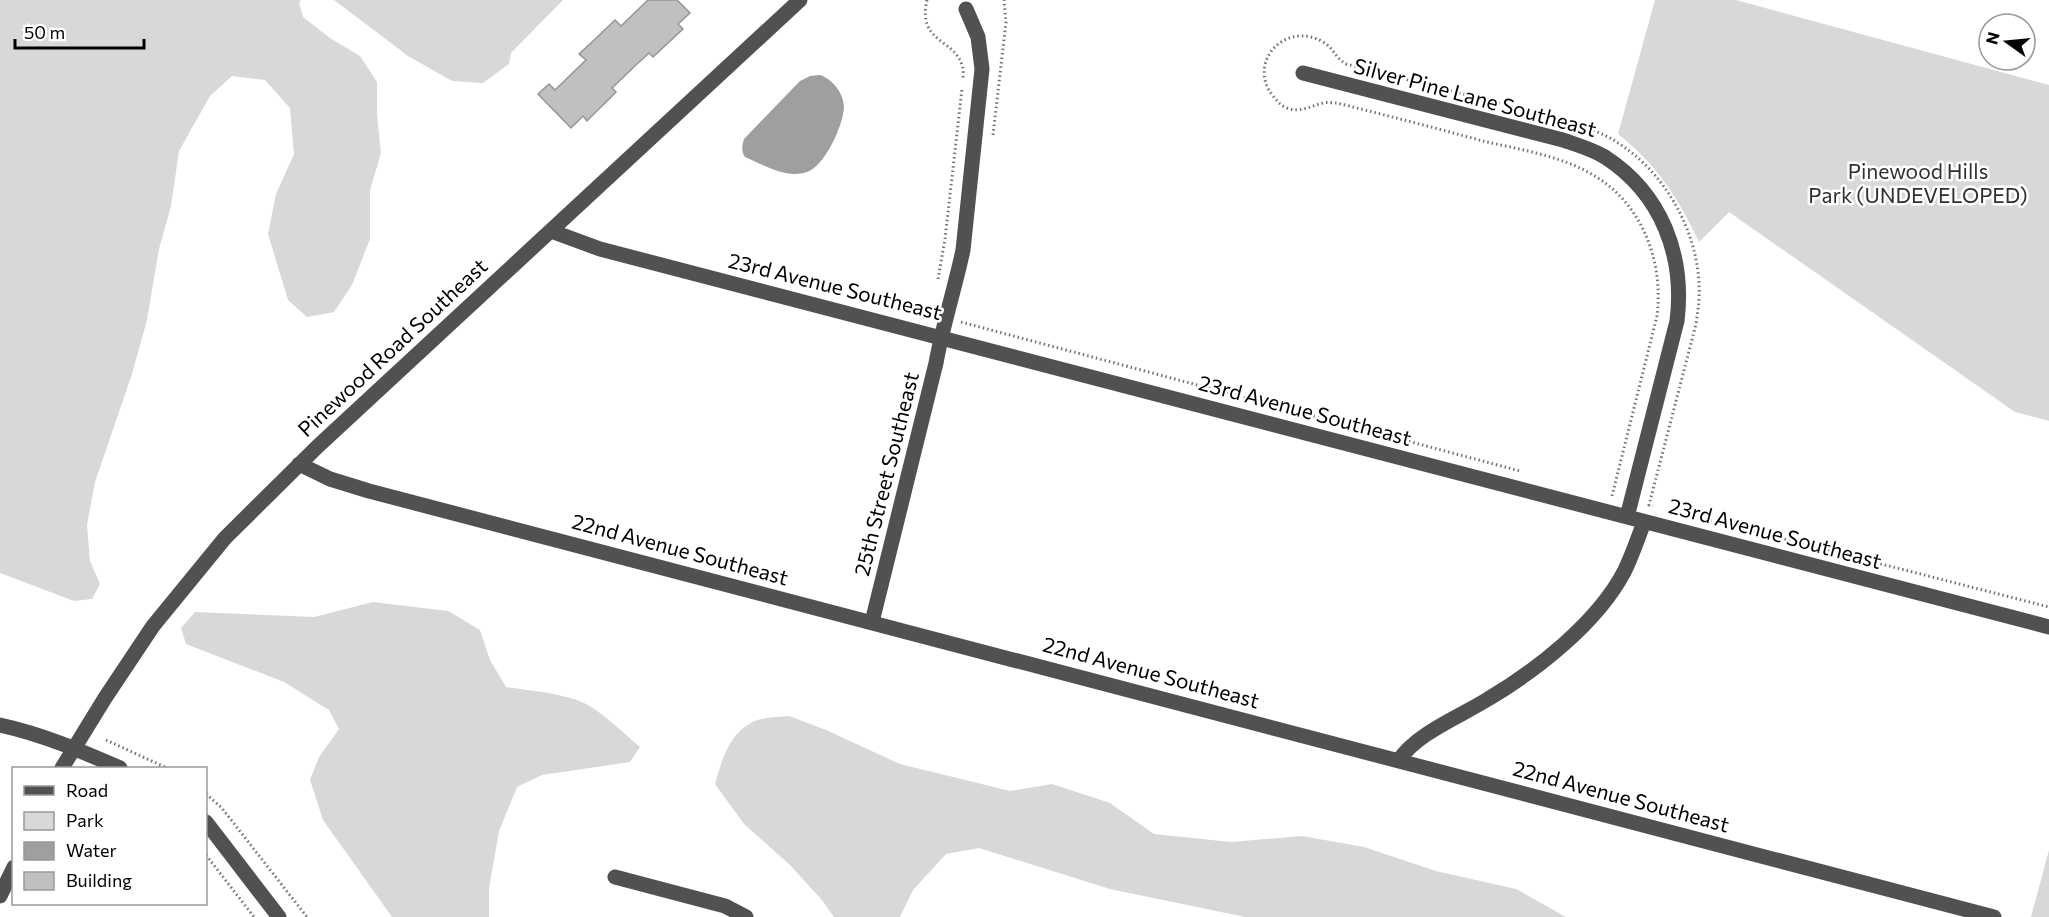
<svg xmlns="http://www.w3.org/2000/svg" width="2049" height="917" viewBox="0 0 2049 917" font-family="Commissioner,sans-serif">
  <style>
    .green { fill: #d8d8d8 }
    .water { fill: #9f9f9f }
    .building { fill: #c0c0c0; stroke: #959595; stroke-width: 1.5 }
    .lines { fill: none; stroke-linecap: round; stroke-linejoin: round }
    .path { stroke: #737373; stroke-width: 3; stroke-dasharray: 1.5 3; stroke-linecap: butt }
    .minor { stroke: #515151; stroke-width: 15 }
    .labels { text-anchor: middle; stroke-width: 5; stroke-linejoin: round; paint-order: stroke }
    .street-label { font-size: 21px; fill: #000; stroke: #fff }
    .park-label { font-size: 21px; fill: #2f2f2f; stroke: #fff }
  </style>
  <rect width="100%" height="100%" fill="#fff"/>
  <path class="green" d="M0 0H301L299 3 303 17 330 38 360 56 377 82V114L381 153 370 190V239L352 285 334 312 307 317 288 300 268 234 276 194 294 154 290 108 265 80 232 76 210 96 179 151 171 206 159 249 147 320 132 374 95 482 87 525 90 561 100 584 92 599 74 601 0 573Z
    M334 0H563L511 53 509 64 483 83 452 81 408 56Z
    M1655 0H1736L2049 85V421L2015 412 1729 212 1699 242C1677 196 1657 165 1618 134Z
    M373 602 448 611 480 630 490 660 506 687C530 691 562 693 584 703 602 712 625 734 640 747L630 762 542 775 517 787 499 831 489 888V917H392L323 820 310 780 319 757 339 729 329 710 284 682 186 644 181 628 195 612 314 617Z
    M789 716 826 730 900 764 1010 791 1052 784 1110 803 1154 834 1231 842 1302 836 1364 847 1436 871 1516 889 1566 917H1245L1110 889 979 848 946 854 913 890 900 917H834L821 899 790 865 744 824 715 784C722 760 729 732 755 721 764 717 779 717 789 716Z
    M2049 850V917H2031Z"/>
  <path class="water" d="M820 75C832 79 843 92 844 106 844 124 825 166 807 172 786 179 764 165 745 157 741 151 742 146 744 139L800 81 810 76Z"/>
  <path class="building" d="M648 0H677L690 13 678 24 683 29 653 57 649 53 637 64 612 88 616 92 587 121 583 116 571 128 538 94 549 84 555 90 586 60 579 54 591 43 615 20 621 26Z"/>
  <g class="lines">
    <path class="path" d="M927 0C917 42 954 39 962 65 964 69 963 75 963 79
      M993 135 1006 22 1004 0
      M938 279 945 239 962 89
      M961 322 1520 471
      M1612 496 1657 316C1664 262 1642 203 1593 175 1560 155 1516 149 1479 140 1432 127 1385 115 1337 103 1333 103 1328 102 1323 103 1311 106 1300 113 1287 108 1281 106 1277 101 1273 96 1246 62 1286 20 1323 42 1334 48 1334 57 1346 64L1569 121C1584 127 1601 132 1615 141 1663 170 1696 227 1699 283 1700 297 1698 310 1696 324L1649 505 1653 506
      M1706 519 2049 607
      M106 740 167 768
      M206 794 221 807 307 917
      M206 855 254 917"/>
    <path class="minor" d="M1303 73 1563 140C1577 145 1592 149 1605 157 1662 194 1685 256 1677 321L1627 517
      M551 231 600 249 2049 627
      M299 464 330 479 369 491 1994 917
      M872 622 936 363C943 324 955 288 963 250L982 69 978 37 966 9
      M0 725C42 734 81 751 120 768
      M1399 760C1417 733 1461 716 1488 699 1537 670 1597 623 1624 572 1632 556 1638 538 1644 522
      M62 768 105 698 153 626 225 538 317 447 800 0
      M206 822 279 917
      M615 877 725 906 746 917
      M0 896 14 867"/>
  </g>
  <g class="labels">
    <g class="street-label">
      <text transform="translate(1475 98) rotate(15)" y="7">Silver Pine Lane Southeast</text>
      <text transform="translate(835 287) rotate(14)" y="7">23rd Avenue Southeast</text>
      <text transform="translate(393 348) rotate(-43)" y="7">Pinewood Road Southeast</text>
      <text transform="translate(1305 411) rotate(15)" y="7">23rd Avenue Southeast</text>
      <text transform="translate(887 474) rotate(-76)" y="7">25th Street Southeast</text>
      <text transform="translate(1775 534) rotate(15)" y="7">23rd Avenue Southeast</text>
      <text transform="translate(680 550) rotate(15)" y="7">22nd Avenue Southeast</text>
      <text transform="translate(1151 673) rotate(15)" y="7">22nd Avenue Southeast</text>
      <text transform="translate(1621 797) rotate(15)" y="7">22nd Avenue Southeast</text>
    </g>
    <g class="park-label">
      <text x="1918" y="179">Pinewood Hills<tspan x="1918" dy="24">Park (UNDEVELOPED)</tspan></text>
    </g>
  </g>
  <rect x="12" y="767" width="195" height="138" fill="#ffffff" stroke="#999999" stroke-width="1.5"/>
  <rect x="24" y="786" width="30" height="9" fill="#515151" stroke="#999999" stroke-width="1.5"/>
  <text x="66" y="797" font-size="18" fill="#000000">Road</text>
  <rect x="24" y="812" width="30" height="18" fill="#d8d8d8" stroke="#999999" stroke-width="1.5"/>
  <text x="66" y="827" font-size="18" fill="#000000">Park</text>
  <rect x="24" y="842" width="30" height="18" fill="#9f9f9f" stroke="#999999" stroke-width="1.5"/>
  <text x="66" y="857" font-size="18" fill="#000000">Water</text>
  <rect x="24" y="872" width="30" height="18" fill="#c0c0c0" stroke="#999999" stroke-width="1.5"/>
  <text x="66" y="887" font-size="18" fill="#000000">Building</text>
  <g transform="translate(2007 42) rotate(285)"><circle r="28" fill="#ffffff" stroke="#999999" stroke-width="1.5"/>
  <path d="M0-4.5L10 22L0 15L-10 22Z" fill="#000000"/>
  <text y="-9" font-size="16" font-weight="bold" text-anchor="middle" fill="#000000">N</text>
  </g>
  <path d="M15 39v9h129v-9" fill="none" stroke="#000000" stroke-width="3"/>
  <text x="24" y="39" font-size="18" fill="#000000" stroke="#ffffff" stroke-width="4.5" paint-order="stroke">50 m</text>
</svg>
